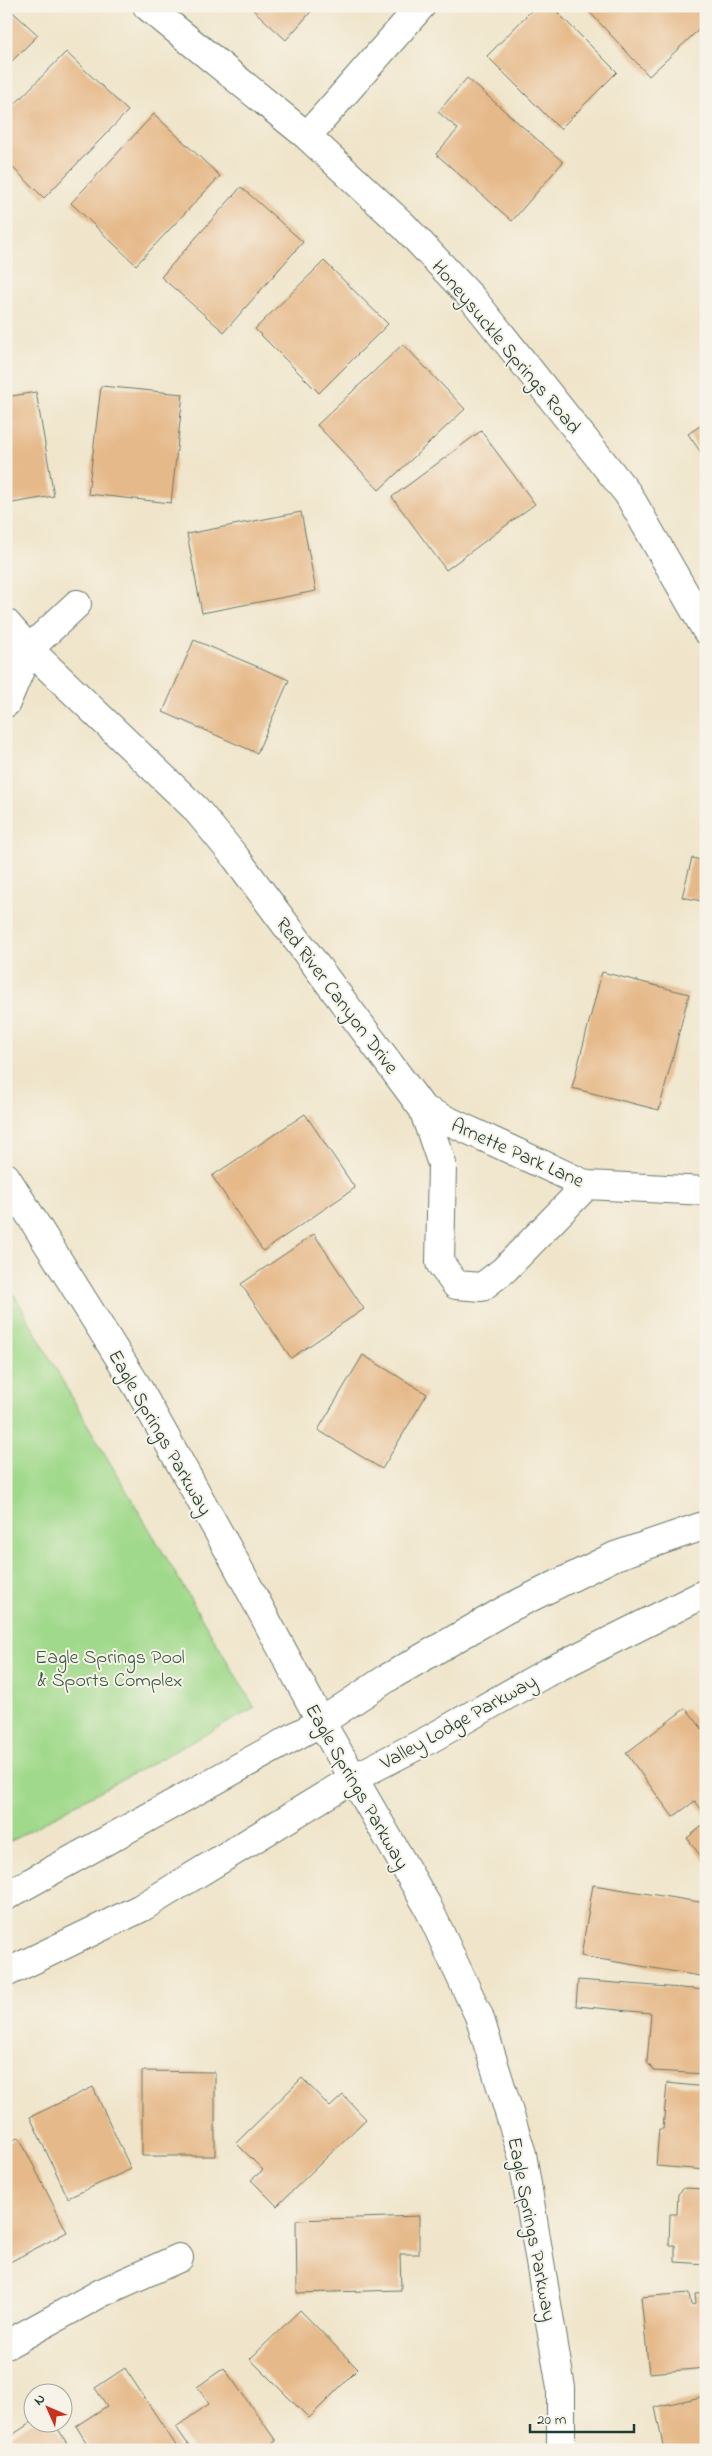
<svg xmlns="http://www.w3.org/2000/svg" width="712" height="2456" viewBox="0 0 712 2456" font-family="'Indie Flower',sans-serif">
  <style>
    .green { fill: #a0d98b; stroke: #608b60 }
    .building { fill: #e6b98a }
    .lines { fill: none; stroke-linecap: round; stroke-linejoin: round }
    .minor-casing { stroke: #687869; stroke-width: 30 }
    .tertiary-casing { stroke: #687869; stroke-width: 30 }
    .minor { stroke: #fff; stroke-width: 28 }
    .tertiary { stroke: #fff; stroke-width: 28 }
    .labels { text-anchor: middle; stroke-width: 4; stroke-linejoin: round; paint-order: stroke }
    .street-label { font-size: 20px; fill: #1f3d34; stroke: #f7f3e8 }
    .park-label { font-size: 20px; fill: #395c45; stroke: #f7f3e8 }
  </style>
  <rect width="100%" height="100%" fill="#f7f3e8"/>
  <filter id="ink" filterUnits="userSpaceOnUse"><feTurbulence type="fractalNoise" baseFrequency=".02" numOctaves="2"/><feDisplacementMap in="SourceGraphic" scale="10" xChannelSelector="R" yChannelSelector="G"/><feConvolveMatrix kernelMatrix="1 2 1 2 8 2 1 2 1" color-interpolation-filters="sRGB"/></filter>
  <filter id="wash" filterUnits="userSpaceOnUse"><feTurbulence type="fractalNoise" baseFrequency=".0096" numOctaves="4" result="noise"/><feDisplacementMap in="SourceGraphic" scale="20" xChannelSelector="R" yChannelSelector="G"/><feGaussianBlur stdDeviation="1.12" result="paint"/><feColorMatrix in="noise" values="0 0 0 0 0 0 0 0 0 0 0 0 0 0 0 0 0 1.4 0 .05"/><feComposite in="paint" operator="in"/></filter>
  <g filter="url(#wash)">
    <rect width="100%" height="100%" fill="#f0e5cb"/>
    <path class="green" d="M6 1280 83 1417 255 1708 78 1803 6 1844Z"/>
    <g id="blocks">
      <path class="building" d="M6 6 38 35 6 67Z
        M249 6H316L286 40Z
        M536 6H551L617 72 560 129 487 56Z
        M584 6H695L706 18V23L649 76Z
        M66 52 128 111 44 198 6 161V113Z
        M467 78 563 162 512 221 436 154 458 129 438 112Z
        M154 114 220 176 136 265 71 203Z
        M241 187 303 242 224 332 161 277Z
        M324 261 388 324 319 393 255 329Z
        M403 344 465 409 379 490 317 425Z
        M101 386 183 394 171 503 88 494Z
        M36 392 54 496 6 504V397Z
        M706 422V460L688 434Z
        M481 431 535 504 446 570 392 497Z
        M301 512 316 591 202 613 187 534Z
        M194 640 289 680 257 753 163 712Z
        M692 858 706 861V902L682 897Z
        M602 972 689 994 659 1110 572 1088Z
        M305 1114 355 1188 263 1251 212 1176Z
        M314 1234 364 1309 291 1358 241 1284Z
        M363 1355 427 1394 382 1469 318 1430Z
        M686 1708 706 1734V1815L695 1801 673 1817 626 1753Z
        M706 1823V1863L687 1838Z
        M593 1885 706 1903V1977L581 1956Z
        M578 1980 706 1990V2074L654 2071 647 2062 651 2013 576 2006Z
        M142 2071 215 2072V2156H142Z
        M302 2078 330 2107 343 2095 366 2119 277 2206 251 2180 263 2170 236 2143Z
        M667 2083 706 2087V2170L656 2166 659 2129H663Z
        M93 2087 131 2169 68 2198 30 2117Z
        M19 2137 67 2232 6 2264V2144Z
        M684 2188 706 2189V2264L675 2262V2245H669L670 2214H677L678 2194Z
        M419 2216V2254H400L401 2290 297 2293 296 2220Z
        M689 2293 691 2305 696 2304 695 2294 706 2293V2368L649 2373 641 2297Z
        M300 2310 358 2369 309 2418 250 2359Z
        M125 2368 179 2450H91L76 2426 107 2406 95 2388Z
        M224 2368 276 2441 263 2450H192L176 2427 209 2404 197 2387Z
        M706 2396V2450H664L655 2407Z
        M32 2422 55 2424 71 2450H6V2439Z"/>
    </g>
  </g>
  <g filter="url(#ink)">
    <use href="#blocks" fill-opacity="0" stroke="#687869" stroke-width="1"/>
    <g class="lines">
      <g class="minor-casing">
        <path id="minor" d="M147 6 307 136 404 226 472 298 628 494 706 630
          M307 136 421 6
          M6 623 29 649 195 808 236 858 423 1109 442 1164 440 1263 456 1285 482 1287 504 1270 587 1185
          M6 703 29 649 77 604
          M423 1109 587 1185 706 1191
          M6 1896 321 1722
          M6 1973 141 1908 354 1778
          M6 2345 101 2293 179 2258"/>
      </g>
      <g class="tertiary-casing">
        <path id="tertiary" d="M6 1177 137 1386 234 1560 321 1722 427 1905 479 2016 522 2154 561 2388V2450
          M321 1722 389 1677 505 1610 615 1556 706 1525
          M354 1778 430 1739 546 1673 706 1593"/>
      </g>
      <use href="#minor" class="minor"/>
      <use href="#tertiary" class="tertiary"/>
    </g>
  </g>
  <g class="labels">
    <g class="street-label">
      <text transform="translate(507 346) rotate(50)" y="7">Honeysuckle Springs Road</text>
      <text transform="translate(338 995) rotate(53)" y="7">Red River Canyon Drive</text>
      <text transform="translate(518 1152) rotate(24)" y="7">Arnette Park Lane</text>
      <text transform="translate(161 1432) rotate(60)" y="7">Eagle Springs Parkway</text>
      <text transform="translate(458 1721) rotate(-29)" y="7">Valley Lodge Parkway</text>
      <text transform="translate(358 1786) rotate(60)" y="7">Eagle Springs Parkway</text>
      <text transform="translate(533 2229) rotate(79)" y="7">Eagle Springs Parkway</text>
    </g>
    <g class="park-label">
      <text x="110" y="1663">Eagle Springs Pool<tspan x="110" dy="23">&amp; Sports Complex</tspan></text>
    </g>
  </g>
  <rect width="712" height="2456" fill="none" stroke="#f7f3e8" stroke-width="25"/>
  <g transform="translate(48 2408) rotate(315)"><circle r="24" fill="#f7f3e8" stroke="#a1aaa0"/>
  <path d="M0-4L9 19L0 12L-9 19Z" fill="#c8321e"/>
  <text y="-8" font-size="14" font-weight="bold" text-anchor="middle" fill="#1f3d34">N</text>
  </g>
  <path d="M530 2424v8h104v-8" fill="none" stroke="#1f3d34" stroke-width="2.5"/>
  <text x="537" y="2424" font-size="15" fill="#1f3d34" stroke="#f7f3e8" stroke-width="4" paint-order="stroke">20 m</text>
</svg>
